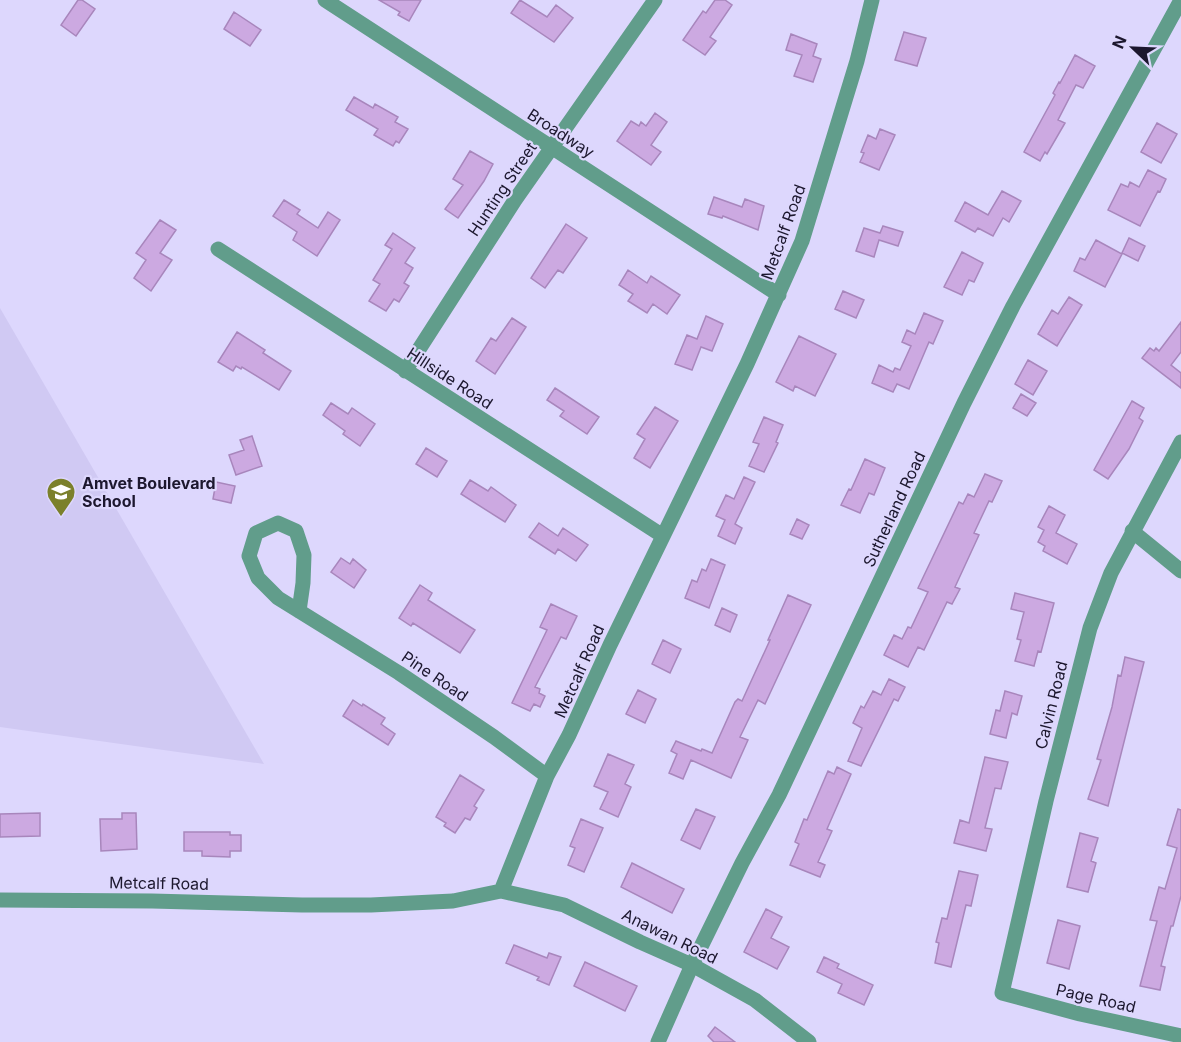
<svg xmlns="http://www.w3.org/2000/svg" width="1181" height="1042" viewBox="0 0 1181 1042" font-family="Inter,sans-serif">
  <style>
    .built { fill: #d0c9f3 }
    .building { fill: #cca9e1; stroke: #a886bc; stroke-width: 1.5 }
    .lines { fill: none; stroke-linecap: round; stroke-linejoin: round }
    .minor { stroke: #619d8b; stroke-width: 15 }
    .labels { text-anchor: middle; stroke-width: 4.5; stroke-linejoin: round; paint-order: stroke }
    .street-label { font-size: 16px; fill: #1c172e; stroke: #ddd7fd }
    .poi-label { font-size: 16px; font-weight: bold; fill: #1c172e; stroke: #ddd7fd; text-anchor: start }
  </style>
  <rect width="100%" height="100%" fill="#ddd7fd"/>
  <path class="built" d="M0 308 264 764 0 727Z"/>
  <path class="building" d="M78 0H82L95 9 76 36 61 25Z
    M379 0H421L409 21 398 15 400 12Z
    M520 0 547 17 556 5 573 18 554 42 511 13Z
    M715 0H725L732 5 710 37 716 41 705 55 683 40 703 11 706 13Z
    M234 12 261 30 250 46 224 29Z
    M904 32 926 38 917 66 895 60Z
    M791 34 817 44 813 56 821 59 813 82 794 76 802 55 786 50Z
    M1075 55 1095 66 1083 88 1076 85 1058 120 1065 123 1047 154 1045 152 1040 161 1024 152 1055 95 1053 93 1059 82 1060 83Z
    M354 97 373 108 375 104 398 117 395 122 408 129 399 143 396 141 393 146 374 135 378 129 346 110Z
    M655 113 667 122 651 145 661 152 651 165 617 141 631 121 639 126 641 122 646 126Z
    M1157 123 1177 134 1161 163 1141 152Z
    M880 129 895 135 879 170 860 162 864 153 861 152 868 135 876 139Z
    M470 151 493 164 484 181 458 218 445 209 463 185 453 179Z
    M1148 170 1166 179 1160 192 1158 191 1140 226 1108 210 1121 184 1128 187 1130 182 1139 187Z
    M1002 191 1021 201 1009 222 1003 218 993 236 978 228 975 232 955 221 965 202 988 215Z
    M714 197 742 207 745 199 764 206 758 230 723 216 722 218 708 214Z
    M284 200 300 210 297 214 318 228 328 212 340 220 317 256 293 240 297 232 273 216Z
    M160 220 176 230 160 253 172 260 151 291 134 278 146 260 136 253Z
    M566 224 587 238 563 273 558 270 545 288 531 278Z
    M883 226 903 232 898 246 879 240 874 257 856 251 864 228 880 233Z
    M393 233 415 248 405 263 413 268 404 283 409 286 399 302 394 299 386 311 369 301 380 284 373 280 392 249 385 245Z
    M1129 238 1145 246 1138 261 1122 253Z
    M1096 240 1122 254 1105 287 1074 271 1080 258 1085 260Z
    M962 252 983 263 974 282 969 280 962 295 944 287Z
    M628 270 647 283 651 276 680 295 667 314 653 304 647 313 628 301 633 294 619 285Z
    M843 291 864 300 856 318 835 309Z
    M1069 297 1082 305 1057 346 1038 334 1052 310 1058 314Z
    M924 313 943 321 933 344 929 342 909 389 897 384 893 392 872 383 879 365 893 372 895 368 900 370 911 346 902 342 907 330 915 334Z
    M706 316 723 324 712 351 701 347 692 370 675 364 687 335 697 339Z
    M512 318 526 327 495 374 476 361 491 338 496 341Z
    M1181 322V352L1171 365 1181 373V388L1142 358 1150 348 1154 351 1156 348 1159 351Z
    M237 332 265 350 263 353 291 371 279 390 242 367 241 369 236 366 233 371 218 362Z
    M799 336 836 354 815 396 795 386 793 391 776 382Z
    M1028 360 1047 371 1033 395 1015 384Z
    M555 388 599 417 587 434 560 416 564 411 547 400Z
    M1021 394 1036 403 1027 416 1013 408Z
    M1132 401 1144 408 1139 418 1143 421 1129 449 1108 479 1094 470Z
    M331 403 348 414 352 408 375 424 360 446 343 434 345 431 323 415Z
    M655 407 678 421 650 468 634 458 645 439 637 434Z
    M764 417 783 425 776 442 778 443 764 472 749 466 759 444 753 442Z
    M252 436 262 466 236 475 229 455 244 450 240 440Z
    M426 448 447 461 437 477 416 464Z
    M865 459 885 468 874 495 869 493 860 513 841 505 849 489 851 490Z
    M985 474 1002 481 992 502 989 501 974 533 979 535 955 587 960 589 952 604 947 602 924 650 918 647 908 667 884 655 894 635 902 639 908 627 911 628 928 592 918 588 959 502 963 504 968 494 974 497Z
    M744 477 755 482 735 524 742 528 735 544 718 536 725 520 716 516 726 495 734 499Z
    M470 480 488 491 491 487 516 505 505 522 461 494Z
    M216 482 235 486 231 503 213 499Z
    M1049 506 1065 515 1056 533 1077 544 1067 564 1043 551 1045 546 1038 542 1044 530 1038 527Z
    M797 519 809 525 802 539 790 534Z
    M539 523 558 536 563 528 588 545 576 561 558 549 555 554 529 537Z
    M341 558 350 564 353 559 366 570 354 588 331 572Z
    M711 559 725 565 709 608 685 598 692 580 697 582 702 569 706 571Z
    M420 585 432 593 428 600 475 630 460 653 413 623 411 626 399 618Z
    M1015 593 1054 603 1041 652 1038 651 1034 666 1015 661 1021 640 1017 639 1024 612 1011 609Z
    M788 595 811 605 765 704 758 700 740 737 748 740 731 778 691 760 683 779 669 773 677 754 671 751 676 741 701 751 702 749 712 753 735 702 738 699 742 701 770 640H768Z
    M551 604 577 616 566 639 561 637 535 687 540 689 539 693 545 696 540 707 534 704 530 711 512 703 547 630 540 627Z
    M722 608 737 615 730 632 715 625Z
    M663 640 681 649 670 673 652 664Z
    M1125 657 1144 662 1108 806 1088 799 1101 760 1097 759 1112 707 1118 675 1121 676Z
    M889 679 905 687 898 701 894 699 861 766 848 761 862 728 853 723 861 706 864 708 873 691 881 695Z
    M638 690 656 699 645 723 626 714Z
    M1005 691 1022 696 1017 715 1012 713 1006 738 990 734 996 710 1000 711Z
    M353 700 362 706 363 704 385 718 381 724 395 734 388 745 343 716Z
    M608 754 634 765 625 784 631 787 618 817 600 809 608 792 594 786Z
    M985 757 1008 762 1001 789 995 788 985 828 992 829 986 851 954 843 960 820 969 823Z
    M837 767 851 774 827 829 832 831 818 862 825 865 820 877 790 865 799 844 795 842 804 819 807 820 828 771 834 774Z
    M460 775 484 790 474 806 477 808 470 820 465 818 455 833 444 826 446 823 436 817Z
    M696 809 715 817 700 849 681 840Z
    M1178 809 1181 810V896L1173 926H1171L1161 966 1165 967 1160 990 1140 986 1157 921 1150 920 1159 887 1165 889 1177 848 1167 845Z
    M40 813V836L0 837V814Z
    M122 813H136L137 849 101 851 100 819H122Z
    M581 819 603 828 584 872 568 865 575 848 570 846Z
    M184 832H230V835H241V851H230V857L202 856V851H184Z
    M1080 833 1098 838 1091 861 1096 863 1088 892 1067 887Z
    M632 863 684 889 672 913 621 887Z
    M959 871 978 875 971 906 966 905 951 967 935 963 939 943 936 942 942 918 947 919Z
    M766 909 782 917 771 938 789 947 777 969 744 952Z
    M1058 920 1080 926 1069 969 1047 963Z
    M514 945 547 958 549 953 561 957 549 985 537 980 539 977 506 963Z
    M824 957 839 964 837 968 873 985 864 1005 838 993 842 984 817 972Z
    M585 962 637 986 625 1011 574 986Z
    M715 1027 735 1042H714L708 1036Z"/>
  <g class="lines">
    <path class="minor" d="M325 0 779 295
      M218 249 663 536
      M405 371 515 200 655 0
      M1181 442 1111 573 1090 628 1046 801 1002 993 1080 1014 1181 1036
      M1132 531 1181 571
      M299 611 303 583 304 555 296 531 278 523 256 533 249 556 258 578 278 598 399 673 494 737 547 776
      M501 891 547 776 569 735 610 645 747 364 802 241 857 61 872 0
      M0 900 152 901 302 905H371L453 901 501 891 564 905 640 942 692 965 755 1000 809 1042
      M658 1042 692 965 742 863 779 795 964 403 1013 306 1181 0"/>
  </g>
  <defs>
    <g id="school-pin" transform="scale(1.5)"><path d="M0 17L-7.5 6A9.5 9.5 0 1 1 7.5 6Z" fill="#7b802b" stroke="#ddd7fd"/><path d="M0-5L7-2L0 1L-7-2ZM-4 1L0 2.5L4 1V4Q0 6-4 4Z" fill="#fff"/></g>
  </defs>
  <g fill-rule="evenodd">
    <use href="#school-pin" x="61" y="492"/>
  </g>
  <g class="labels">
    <g class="street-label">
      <text transform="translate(561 133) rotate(33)" y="6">Broadway</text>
      <text transform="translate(502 189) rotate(-56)" y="6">Hunting Street</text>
      <text transform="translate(783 232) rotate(-70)" y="6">Metcalf Road</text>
      <text transform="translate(450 378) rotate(33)" y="6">Hillside Road</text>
      <text transform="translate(894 509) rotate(-65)" y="6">Sutherland Road</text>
      <text transform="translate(579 671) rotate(-66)" y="6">Metcalf Road</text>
      <text transform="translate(435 676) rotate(34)" y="6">Pine Road</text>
      <text transform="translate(1051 705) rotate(-76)" y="6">Calvin Road</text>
      <text transform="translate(159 883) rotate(1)" y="6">Metcalf Road</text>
      <text transform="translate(670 936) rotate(26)" y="6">Anawan Road</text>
      <text transform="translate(1096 998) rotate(13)" y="6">Page Road</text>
    </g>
    <g class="poi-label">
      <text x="82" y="489">Amvet Boulevard<tspan x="82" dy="18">School</tspan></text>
    </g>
  </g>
  <g transform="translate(1133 48) rotate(293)" stroke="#ddd7fd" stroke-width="4.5" paint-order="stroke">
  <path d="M0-4.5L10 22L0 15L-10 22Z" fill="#1c172e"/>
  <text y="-9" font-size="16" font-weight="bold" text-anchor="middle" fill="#1c172e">N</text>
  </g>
</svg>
